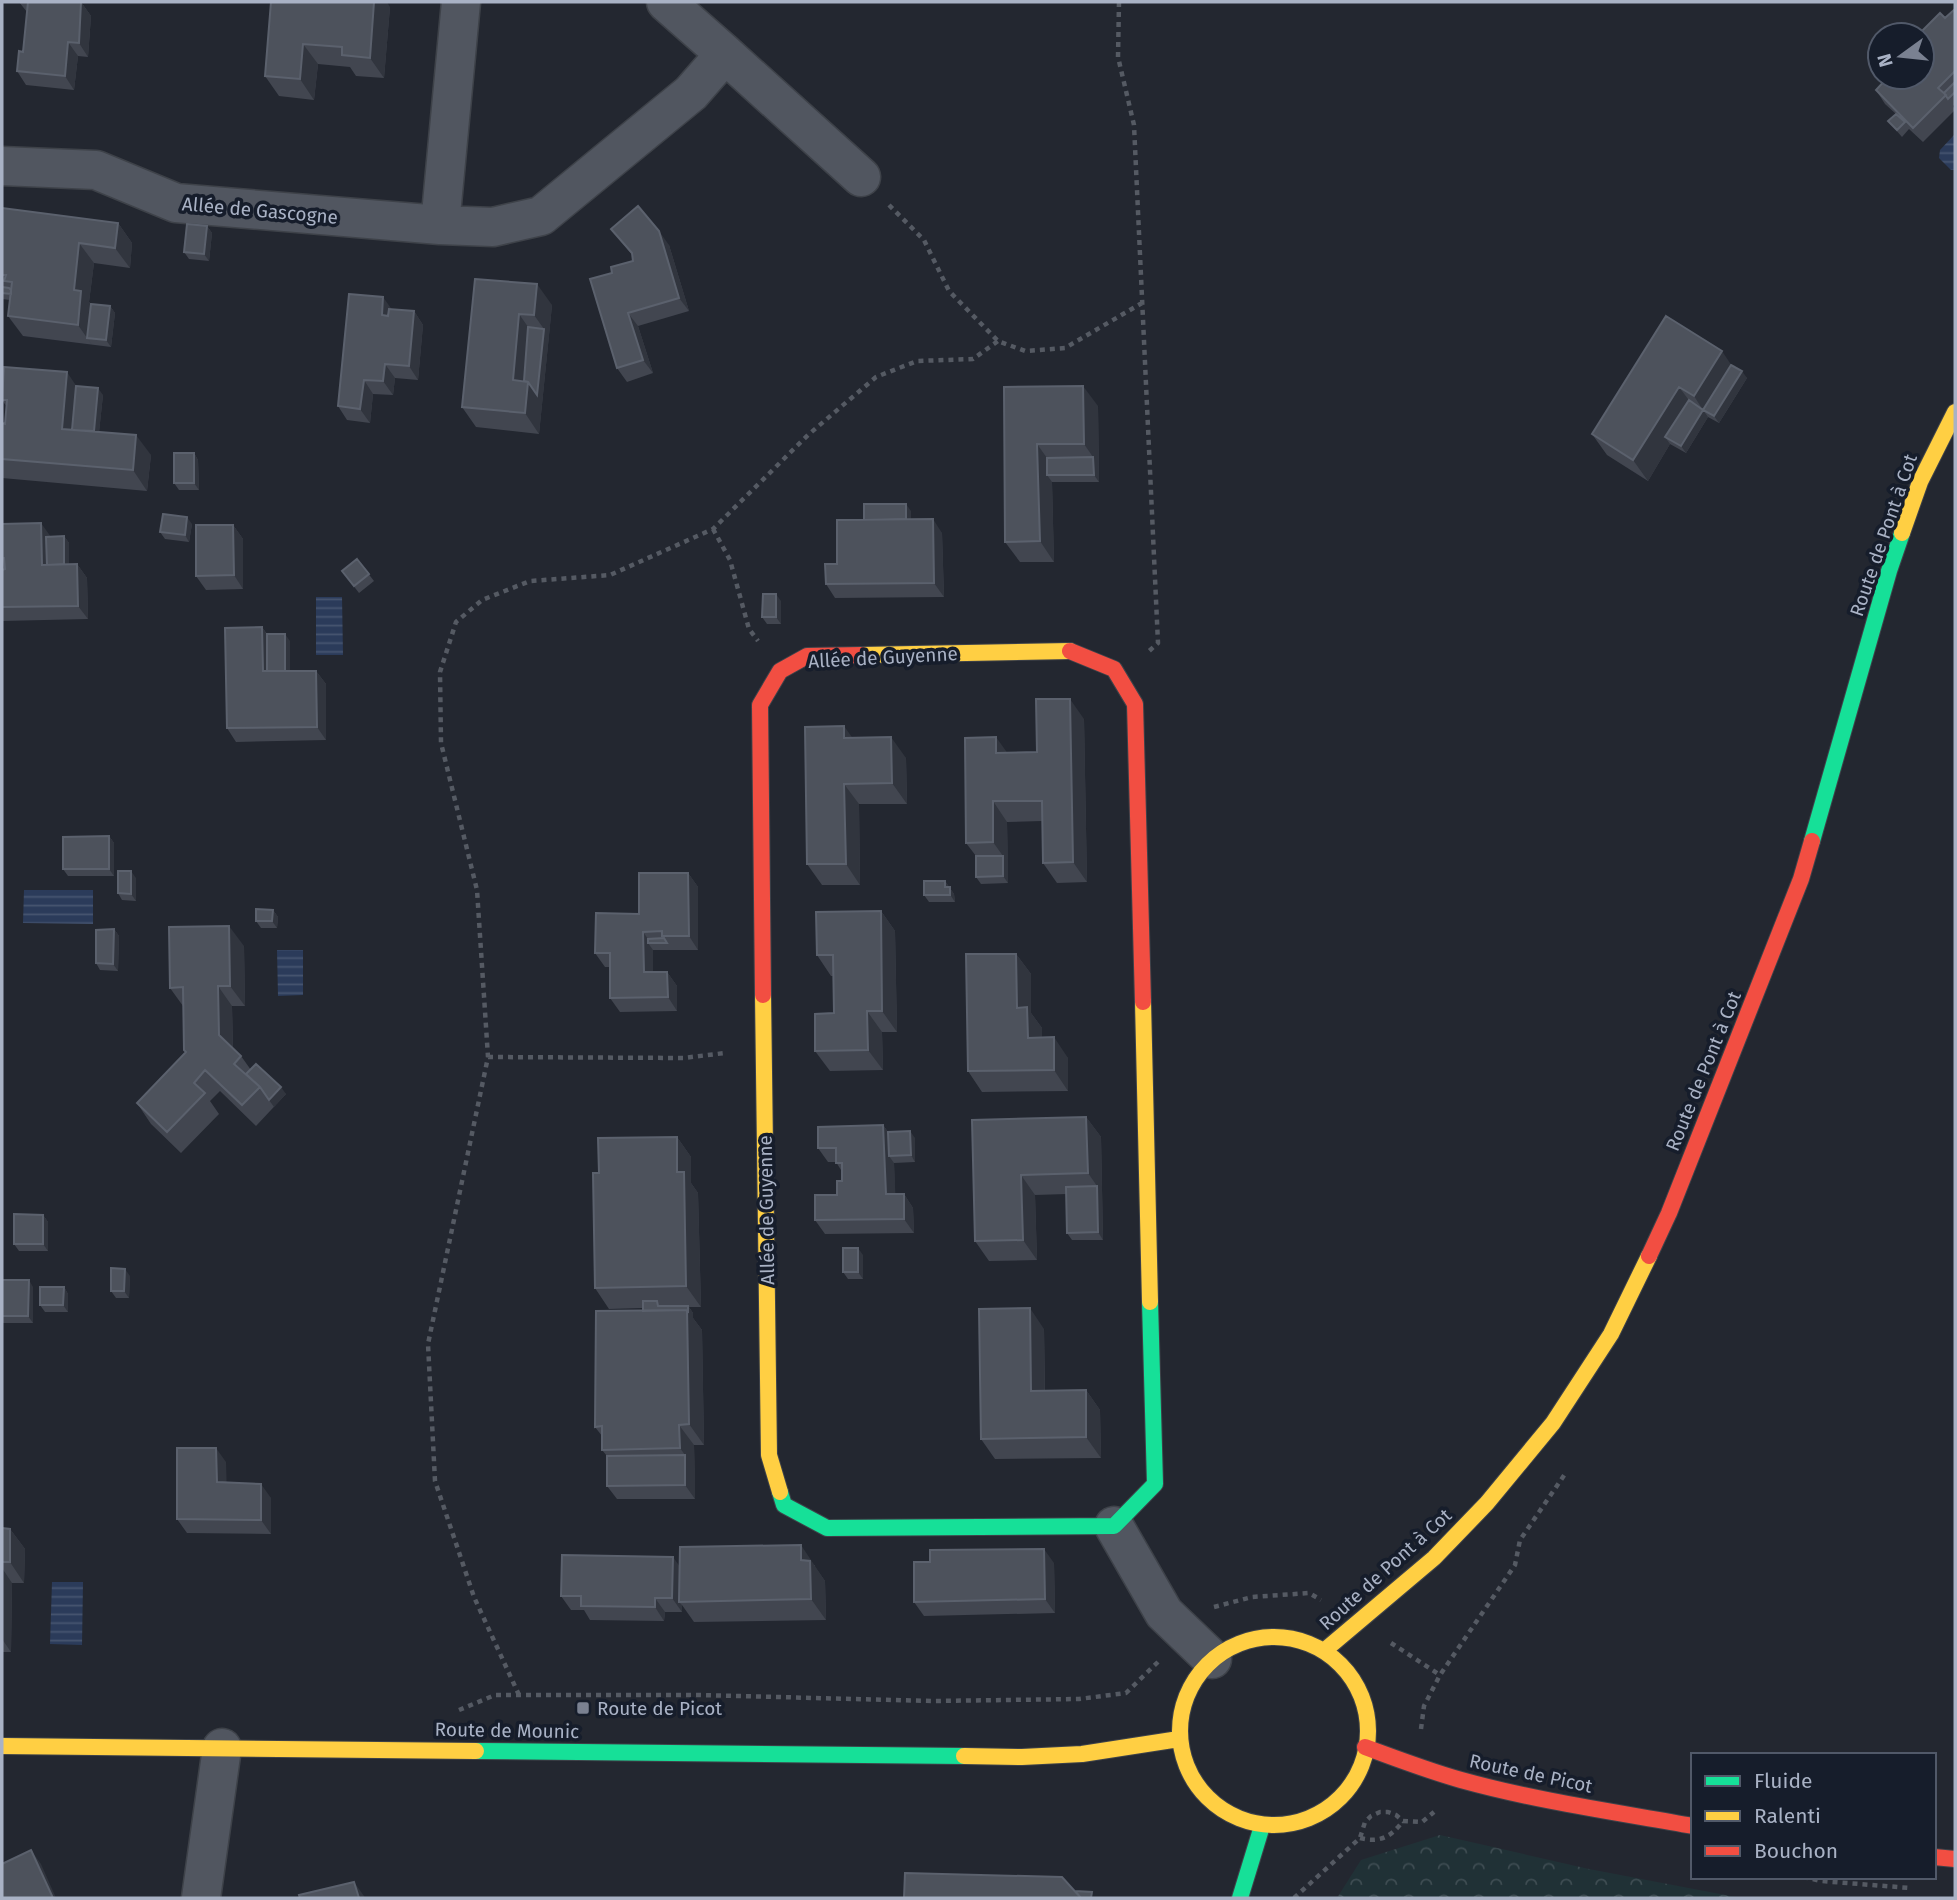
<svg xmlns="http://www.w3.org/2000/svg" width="1957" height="1900" viewBox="0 0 1957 1900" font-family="'Fira Sans',sans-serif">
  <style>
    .forest { fill: url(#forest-crowns) }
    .water { fill: url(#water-rules) }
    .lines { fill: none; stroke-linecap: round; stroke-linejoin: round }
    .street-casing { stroke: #3e4249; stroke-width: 41 }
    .fast-casing { stroke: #3e4249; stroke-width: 18 }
    .slow-casing { stroke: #3e4249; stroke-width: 18 }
    .jam-casing { stroke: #3e4249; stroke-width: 18 }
    .path { stroke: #555a63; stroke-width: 4.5; stroke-dasharray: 5 5; stroke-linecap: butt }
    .street { stroke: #515660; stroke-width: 38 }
    .fast { stroke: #16e098; stroke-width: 16 }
    .slow { stroke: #ffcf43; stroke-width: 16 }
    .jam { stroke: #f24e42; stroke-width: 16 }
    .wall { fill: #424650 }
    .shaded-wall { fill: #31353e }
    .building { fill: #4d525c; stroke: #5b616d; stroke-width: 2 }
    .poi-dot { fill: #7a8191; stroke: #161d2b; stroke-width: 2.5 }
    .labels { text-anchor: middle; stroke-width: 7; stroke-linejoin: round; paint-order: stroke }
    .street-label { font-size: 19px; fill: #a9b2c5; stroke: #161d2b }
    .poi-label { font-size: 19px; fill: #a9b2c5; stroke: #161d2b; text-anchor: start }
  </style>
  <defs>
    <pattern id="forest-crowns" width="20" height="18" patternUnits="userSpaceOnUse" patternTransform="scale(1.75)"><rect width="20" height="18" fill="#203136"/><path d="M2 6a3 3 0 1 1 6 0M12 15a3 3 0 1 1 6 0" fill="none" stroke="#3e4c52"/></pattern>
    <pattern id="water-rules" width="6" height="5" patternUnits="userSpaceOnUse" patternTransform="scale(1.75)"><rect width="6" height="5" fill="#2b3b5a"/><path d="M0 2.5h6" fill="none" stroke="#475570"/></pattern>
  </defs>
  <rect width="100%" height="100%" fill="#232730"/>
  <path class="forest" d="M1440 1835 1589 1869 1741 1898H1337L1361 1860Z"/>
  <path class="water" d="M1955 134V170H1951L1939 158 1940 150Z
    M316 597H342L343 655H316Z
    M24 890H93V924L23 923Z
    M277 950H303V995L278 996Z
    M52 1582H83L82 1645 50 1644Z"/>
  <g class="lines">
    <g class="street-casing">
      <path id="street" d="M725 54 861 177
        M2 166 96 170 176 203 440 225 493 227 541 216 691 93 725 54 666 2
        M440 225 461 2
        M1114 1526 1164 1613 1212 1659
        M201 1898 222 1748"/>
    </g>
    <g class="fast-casing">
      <path id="fast" d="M1812 841 1889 571 1902 533
        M780 1492 784 1505 827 1528 1114 1526 1155 1484 1150 1302
        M476 1751 964 1756
        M1240 1898 1262 1826"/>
    </g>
    <g class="slow-casing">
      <path id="slow" d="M1902 533 1920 482 1955 412
        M862 655 1070 651
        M763 995 769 1455 780 1492
        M1143 1002 1150 1302
        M1180 1731a94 94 0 1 1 188 0a94 94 0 1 1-188 0Z
        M1325 1650 1434 1558 1487 1503 1553 1423 1611 1334 1649 1256
        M2 1746 476 1751
        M964 1756 1022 1757 1082 1754 1179 1739"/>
    </g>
    <g class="jam-casing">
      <path id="jam" d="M1070 651 1114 669 1135 704 1143 1002
        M763 995 760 705 780 671 807 656 862 655
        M1649 1256 1669 1213 1801 879 1812 841
        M1365 1747C1397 1759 1429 1771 1461 1780 1537 1801 1615 1812 1693 1826
        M1934 1857 1955 1859"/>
    </g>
    <path class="path" d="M1119 2 1118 57 1134 125 1158 643 1148 652
      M889 205 924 240 949 291 998 341 1025 351 1065 348 1142 303
      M713 529 730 560 749 629 758 641
      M488 1057 683 1058 725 1053
      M1214 1607 1252 1597 1309 1593 1321 1600
      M1391 1643 1440 1675
      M519 1695 474 1597 435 1481 428 1344 488 1057 477 890 441 743 440 672 456 622 482 600 530 581 610 575 713 529 808 435 876 377 917 361 973 359 998 341
      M459 1710 495 1695H698L933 1701 1079 1699 1126 1693 1159 1661
      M1421 1729 1424 1706 1440 1675 1515 1565 1520 1540 1565 1474
      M1360 1838C1380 1843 1391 1837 1403 1821
      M1803 1877 1821 1881 1910 1888
      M1294 1898 1360 1838 1365 1822 1371 1816 1380 1812H1388L1396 1815 1403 1821 1422 1822 1434 1812"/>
    <use href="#street" class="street"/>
    <use href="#fast" class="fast"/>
    <use href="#slow" class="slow"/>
    <use href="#jam" class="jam"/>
  </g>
  <path class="wall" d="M19 2H81L91 16 88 57 78 56 74 90 26 85 17 71 23 52 27 12Z
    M271 2 390 7 384 78 356 76 350 67 318 64 314 100 279 96 265 76Z
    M1955 9V104L1953 106 1955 110 1923 142 1909 129 1902 137 1888 121 1896 114 1885 104 1876 90Z
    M2 208 118 223 132 243 130 268 94 263 89 302 91 304 110 306 115 313 111 347 23 336 8 316 10 300 2 299Z
    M207 226 212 233 209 261 189 259 184 252Z
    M611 229 669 245 689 311 638 326 653 373 627 382 617 368 612 273 633 261V256Z
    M475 279 552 305 539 434 476 427 462 407Z
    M391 309 414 311 423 325 418 380 395 378 393 395 373 394 370 423 347 420 338 406Z
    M1666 316 1731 365 1747 378 1719 423 1708 417 1686 453 1670 444 1648 481 1607 455 1592 434Z
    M76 386 103 395 99 432 151 455 147 491 2 478V423L5 424 7 407 2 400Z
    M1004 387 1098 406 1099 482H1052L1054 562H1020L1005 542Z
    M194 453 198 460 199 490H179L174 483Z
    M911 511V519L942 533 944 597 835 598 826 584 837 564 864 520Z
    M2 524 51 537 64 536 69 543V564H77L87 578 88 619 2 621Z
    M192 524 189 542 165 539 160 532Z
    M233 525 243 539V589L206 590 196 576Z
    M357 559 374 581 359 593 342 571Z
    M781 601V624H767L762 617Z
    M262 627 267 634 290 641V671H316L326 684V740L236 742 227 728Z
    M1084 719 1087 882 1057 883 1043 863 1042 821 1007 822 1008 883 981 884 976 877V856L966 843 1007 753 1037 752Z
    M853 738 906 758 907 804H859L860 885H822L807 864Z
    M109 836 114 843V876H68L63 869Z
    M688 873 698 887V950H653V972H667L677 986V1011L620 1012 610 998V967H605L595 953Z
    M136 878V901L122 900 118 893Z
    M945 881 954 894 955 902H929L924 895Z
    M273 910 278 917 277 928H261L256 921Z
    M881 911 895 931 897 1032H882L883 1070 830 1071 815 1051 834 1013V976H831L817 955Z
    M114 929 119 936 118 971 100 970 96 963Z
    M244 946 245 1006H232L233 1049 241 1056 251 1070 286 1094 256 1126 220 1091 210 1101 219 1114 181 1153 151 1124 137 1103 186 1052 183 1006 170 988Z
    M1016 954 1031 974V1013L1042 1028V1038L1068 1058V1091L982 1092 968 1071Z
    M1086 1117 1101 1137 1103 1240H1072L1067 1233V1194L1035 1195 1037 1260 989 1261 975 1241 972 1120Z
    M883 1125 888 1132 915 1138V1162L894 1163 895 1194H904L913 1208 914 1233 825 1234 815 1220 837 1195 841 1181V1170L836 1162H828L818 1148Z
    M677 1137 691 1157V1183L698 1193 701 1307H689L693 1313V1318L702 1330 704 1445H694L695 1499H617L607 1486V1456L602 1450V1436L595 1427 643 1311V1308L609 1309 595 1288 599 1173Z
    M43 1215 48 1222V1251H19L14 1244Z
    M863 1255V1279H848L843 1272Z
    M130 1276 129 1298H116L111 1291Z
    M2 1280 33 1287V1323H2Z
    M64 1287 68 1294V1312H45L40 1305Z
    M1044 1329 1045 1390H1086L1100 1410 1101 1458 995 1459 981 1439Z
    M226 1462V1482L271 1498V1534L187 1533 177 1519Z
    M2 1528 10 1529 25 1549 24 1583H12L11 1652H2Z
    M1054 1563 1055 1613 924 1616 914 1602Z
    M815 1565V1567L825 1581 826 1620 694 1622 682 1605V1612H665L664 1621 590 1620 584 1610H571L561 1596 680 1567Z"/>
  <path class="shaded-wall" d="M81 2 91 16 88 57 79 43Z
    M374 2H387L390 7 384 78 370 58Z
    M68 42 78 56 74 90 65 76Z
    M303 44 318 64 314 100 300 79Z
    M118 223 132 243 130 268 115 248Z
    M207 226 212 233 209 261 204 254Z
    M659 231 669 245 689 311 679 298Z
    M79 243 94 263 89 302 96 311 87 338 92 345 78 325 74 290Z
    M537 284 552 305 549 336 534 315Z
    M383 297 393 311 392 323 382 315Z
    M110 306 115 313 111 347 106 340Z
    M414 311 423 325 418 380 409 366Z
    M628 313 638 326 653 373 643 360Z
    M519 314 533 334 544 329 549 336 539 434 525 413 513 380Z
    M1722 351 1736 372 1703 410 1694 396Z
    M385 364 395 378 393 395 383 381Z
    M1742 371 1747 378 1719 423 1714 416Z
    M67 372 81 393 77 443 62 429Z
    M364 380 373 394 370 423 360 409Z
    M1083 386 1098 406 1099 482 1094 475 1093 457 1084 444Z
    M1679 387 1694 407 1665 437 1670 444 1648 481 1633 460Z
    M98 388 103 395 97 451 92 444Z
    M1703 410 1708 417 1686 453 1681 446Z
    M136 435 151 455 147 491 133 470Z
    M1037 444 1052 465 1047 475 1052 482 1054 562 1040 541Z
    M194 453 198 460 199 490 194 483Z
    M906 504 911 511V533L906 526Z
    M187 517 192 524 189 542 185 535Z
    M933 519 942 533 944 597 934 583Z
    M41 523 51 537 52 572 42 565Z
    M233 525 243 539V589L234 575Z
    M64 536 69 543V578L64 571Z
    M77 564 87 578 88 619 78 606Z
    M776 594 781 601V624L776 617Z
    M262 627 271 641 272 678 263 671Z
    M285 634 290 641V685L285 678Z
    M316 671 326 684V740L317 727Z
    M1070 699 1084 719 1087 882 1073 862Z
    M844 726 859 747 844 738Z
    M891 737 906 758 907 804 892 783Z
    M996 737 1011 758 996 753Z
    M844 784 859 804 860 885 846 864Z
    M993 801 1007 822 1008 863 993 842Z
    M109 836 114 843V876L109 869Z
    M1003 856 1008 863V883L1003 876Z
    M131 871 136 878V901L131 894Z
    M688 873 698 887V950L689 936Z
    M945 881 954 894 955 902 945 887Z
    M273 910 278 917 277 928 272 921Z
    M881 911 895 931 897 1032 882 1011Z
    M229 926 244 946 245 1006 230 986Z
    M114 929 119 936 118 971 113 964Z
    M643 932 651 943H648L653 950V986L644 972Z
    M1016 954 1031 974V1013L1042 1028V1058L1028 1038 1017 1008Z
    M667 972 677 986V1011L668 997Z
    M218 986 232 1006 233 1056 219 1035Z
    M867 1011 882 1032 883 1070 868 1050Z
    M1054 1037 1068 1058V1091L1054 1070Z
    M281 1087 286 1094 274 1107 269 1100Z
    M1086 1117 1101 1137 1103 1240 1098 1232 1097 1186 1088 1173Z
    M883 1125 893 1139 889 1156 894 1163 896 1208 886 1194Z
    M910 1131 915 1138V1162L911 1155Z
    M677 1137 691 1157V1183L698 1193 701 1307 686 1286 677 1172Z
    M1021 1175 1035 1195 1037 1260 1023 1240Z
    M904 1194 913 1208 914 1233 904 1219Z
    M43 1215 48 1222V1251L43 1244Z
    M858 1248 863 1255V1279L858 1272Z
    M125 1269 130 1276 129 1298 124 1291Z
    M29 1280 33 1287V1323L28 1316Z
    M64 1287 68 1294V1312L63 1305Z
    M688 1306 693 1313V1318L702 1330 704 1445 689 1424Z
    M1030 1308 1044 1329 1045 1411 1031 1391Z
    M1086 1390 1100 1410 1101 1458 1086 1437Z
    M679 1425 694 1445 695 1469 680 1448Z
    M216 1448 226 1462 227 1496 217 1482Z
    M685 1455 695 1469V1499L685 1485Z
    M261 1484 271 1498V1534L261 1520Z
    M10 1529 25 1549 24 1583 10 1562Z
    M801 1545 825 1581 826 1620 811 1599 801 1560Z
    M1044 1549 1054 1563 1055 1613 1045 1599Z
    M673 1557 683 1571 679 1602 682 1605V1612L672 1598Z
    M2 1568 12 1583 11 1652 2 1639Z
    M655 1598 665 1612 664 1621 655 1607Z
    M31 1850 41 1864 56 1898H53Z
    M354 1882 364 1896 365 1898H359Z"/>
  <path class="building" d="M28 2H81L79 43 68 42 65 76 17 71 19 51 23 52Z
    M271 2H374L370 58 342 55V47L303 44 300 79 265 76Z
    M1955 9V71L1938 88 1946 95 1913 128 1876 90 1888 77H1922V35H1918L1940 13 1945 18Z
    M1955 82V92L1948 99 1944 93Z
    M1896 114 1905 122 1897 130 1888 121Z
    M638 206 659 231 679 298 628 313 643 360 617 368 590 279 612 273 611 267 633 261 632 253 611 229Z
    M2 208 118 223 115 248 79 243 74 290 81 291 78 325 8 316 12 282 4 281 6 275H2Z
    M187 224 207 226 204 254 184 252Z
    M475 279 537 284 534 315 519 314 513 380 528 382 525 413 462 407Z
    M2 287 9 288 11 290V294L2 293Z
    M349 294 383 297 382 315 388 316 389 309 414 311 409 366 385 364 383 381 364 380 360 409 338 406Z
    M91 304 110 306 106 340 87 338Z
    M1666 316 1722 351 1694 396 1679 387 1633 460 1592 434Z
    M528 327 544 329 537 395 528 382 524 381Z
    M1731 365 1742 371 1714 416 1703 410Z
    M4 367 67 372 62 429 136 435 133 470 2 459V423L5 424 7 400H2Z
    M76 386 98 388 94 431 72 430Z
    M1083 386 1084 444H1037L1040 541 1005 542 1004 387Z
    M1689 400 1703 410 1681 446 1665 437Z
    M174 453H194V483H174Z
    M1093 457 1094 475H1047V458Z
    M864 504H906V519L864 520Z
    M163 514 187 517 185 535 160 532Z
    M933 519 934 583 826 584 825 564H837V520Z
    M41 523 42 565 77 564 78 606 2 607V570L5 569 4 558H2V524Z
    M196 525H233L234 575 196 576Z
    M64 536V564L47 565 46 537Z
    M357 559 369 574 354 586 342 571Z
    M763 594H776V617H762Z
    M262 627 263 671H316L317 727 227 728 225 628Z
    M267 634H285V671H267Z
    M1036 699H1070L1073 862 1043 863 1042 801H993V842L966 843 965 738 996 737V753L1037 752Z
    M844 726V738L891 737 892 783 844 784 846 864H807L805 727Z
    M109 836V869H63V837Z
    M976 856H1003V876L976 877Z
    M118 871H131V894L118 893Z
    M639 873H688L689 936H662V931L643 932 644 972H667L668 997 610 998V953H595L596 913 639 914Z
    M924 881H945V887H950V895H924Z
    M256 909 273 910 272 921H256Z
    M881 911 882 1011H867L868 1050 815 1051V1014L834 1013 833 955H817L816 912Z
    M229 926 230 986H218L219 1035 241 1056 234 1064 260 1087 242 1105 205 1070 194 1083 205 1093 167 1132 137 1103 186 1052 184 1050 183 987 170 988 169 927Z
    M114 929 113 964 96 963V930Z
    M664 938 667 943H648V939Z
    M966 954H1016L1017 1008 1027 1007 1028 1038 1054 1037V1070L968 1071Z
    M256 1064 281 1087 269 1100 260 1087 246 1074Z
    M1086 1117 1088 1173 1021 1175 1023 1240 975 1241 972 1120Z
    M883 1125 886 1194H904V1219L815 1220V1195H837V1181H842V1163H836V1148H818V1127Z
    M910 1131 911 1155 889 1156 888 1132Z
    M677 1137V1172H684L686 1286 595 1288 593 1173H599L598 1138Z
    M1097 1186 1098 1232 1067 1233 1066 1187Z
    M14 1214 43 1215V1244H14Z
    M843 1248H858V1272H843Z
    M111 1268 125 1269 124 1291H111Z
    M2 1280H29L28 1316H2Z
    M40 1287H64L63 1305H40Z
    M643 1301H657L658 1306H688V1311L687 1310 643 1311Z
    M1030 1308 1031 1391 1086 1390V1437L981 1439 979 1309Z
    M687 1310 689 1424 679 1425 680 1448 602 1450V1426L595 1427 596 1311Z
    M177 1448H216L217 1482 261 1484V1520L177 1519Z
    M685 1455V1485L607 1486V1456Z
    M2 1528 10 1529V1562H2Z
    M801 1545V1560L810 1561 811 1599 679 1602 680 1547Z
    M1044 1549 1045 1599 914 1602V1562H930V1550Z
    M562 1555 673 1557 672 1598H655V1607L581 1606V1596H561Z
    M31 1850 53 1898H2V1864Z
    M905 1873 1062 1877 1081 1898H904Z
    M354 1882 359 1898H300L299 1895Z
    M1075 1891 1092 1892 1091 1898H1081Z"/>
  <rect class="poi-dot" x="576" y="1701" width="14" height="14" rx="3.5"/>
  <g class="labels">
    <g class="street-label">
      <text transform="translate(260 210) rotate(5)" y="7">Allée de Gascogne</text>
      <text transform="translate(1883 535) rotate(-71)" y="7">Route de Pont à Cot</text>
      <text transform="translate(883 657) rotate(-3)" y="7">Allée de Guyenne</text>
      <text transform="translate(1703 1071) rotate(-68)" y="7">Route de Pont à Cot</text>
      <text transform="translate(766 1210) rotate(-91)" y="7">Allée de Guyenne</text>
      <text transform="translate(1385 1569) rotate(-42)" y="7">Route de Pont à Cot</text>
      <text transform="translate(507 1730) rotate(1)" y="7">Route de Mounic</text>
      <text transform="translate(1531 1773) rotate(12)" y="7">Route de Picot</text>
    </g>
    <g class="poi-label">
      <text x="597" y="1715">Route de Picot</text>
    </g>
  </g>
  <rect width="1957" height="1900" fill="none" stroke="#a9b2c5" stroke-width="7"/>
  <rect x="1691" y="1753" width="245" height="126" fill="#161d2b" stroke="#515969" stroke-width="2"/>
  <rect x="1705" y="1776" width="35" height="10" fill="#16e098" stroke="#515969" stroke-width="2"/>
  <text x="1754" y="1788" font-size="21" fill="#a9b2c5">Fluide</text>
  <rect x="1705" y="1811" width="35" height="10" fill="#ffcf43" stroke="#515969" stroke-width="2"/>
  <text x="1754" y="1823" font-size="21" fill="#a9b2c5">Ralenti</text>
  <rect x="1705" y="1846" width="35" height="10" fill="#f24e42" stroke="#515969" stroke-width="2"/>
  <text x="1754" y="1858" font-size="21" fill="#a9b2c5">Bouchon</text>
  <g transform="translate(1901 56) rotate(255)"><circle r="33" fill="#161d2b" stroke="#515969" stroke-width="2"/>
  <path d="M0-5L12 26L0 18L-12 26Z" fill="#7a8191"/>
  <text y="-10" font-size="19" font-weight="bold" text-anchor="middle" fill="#a9b2c5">N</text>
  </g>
</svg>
